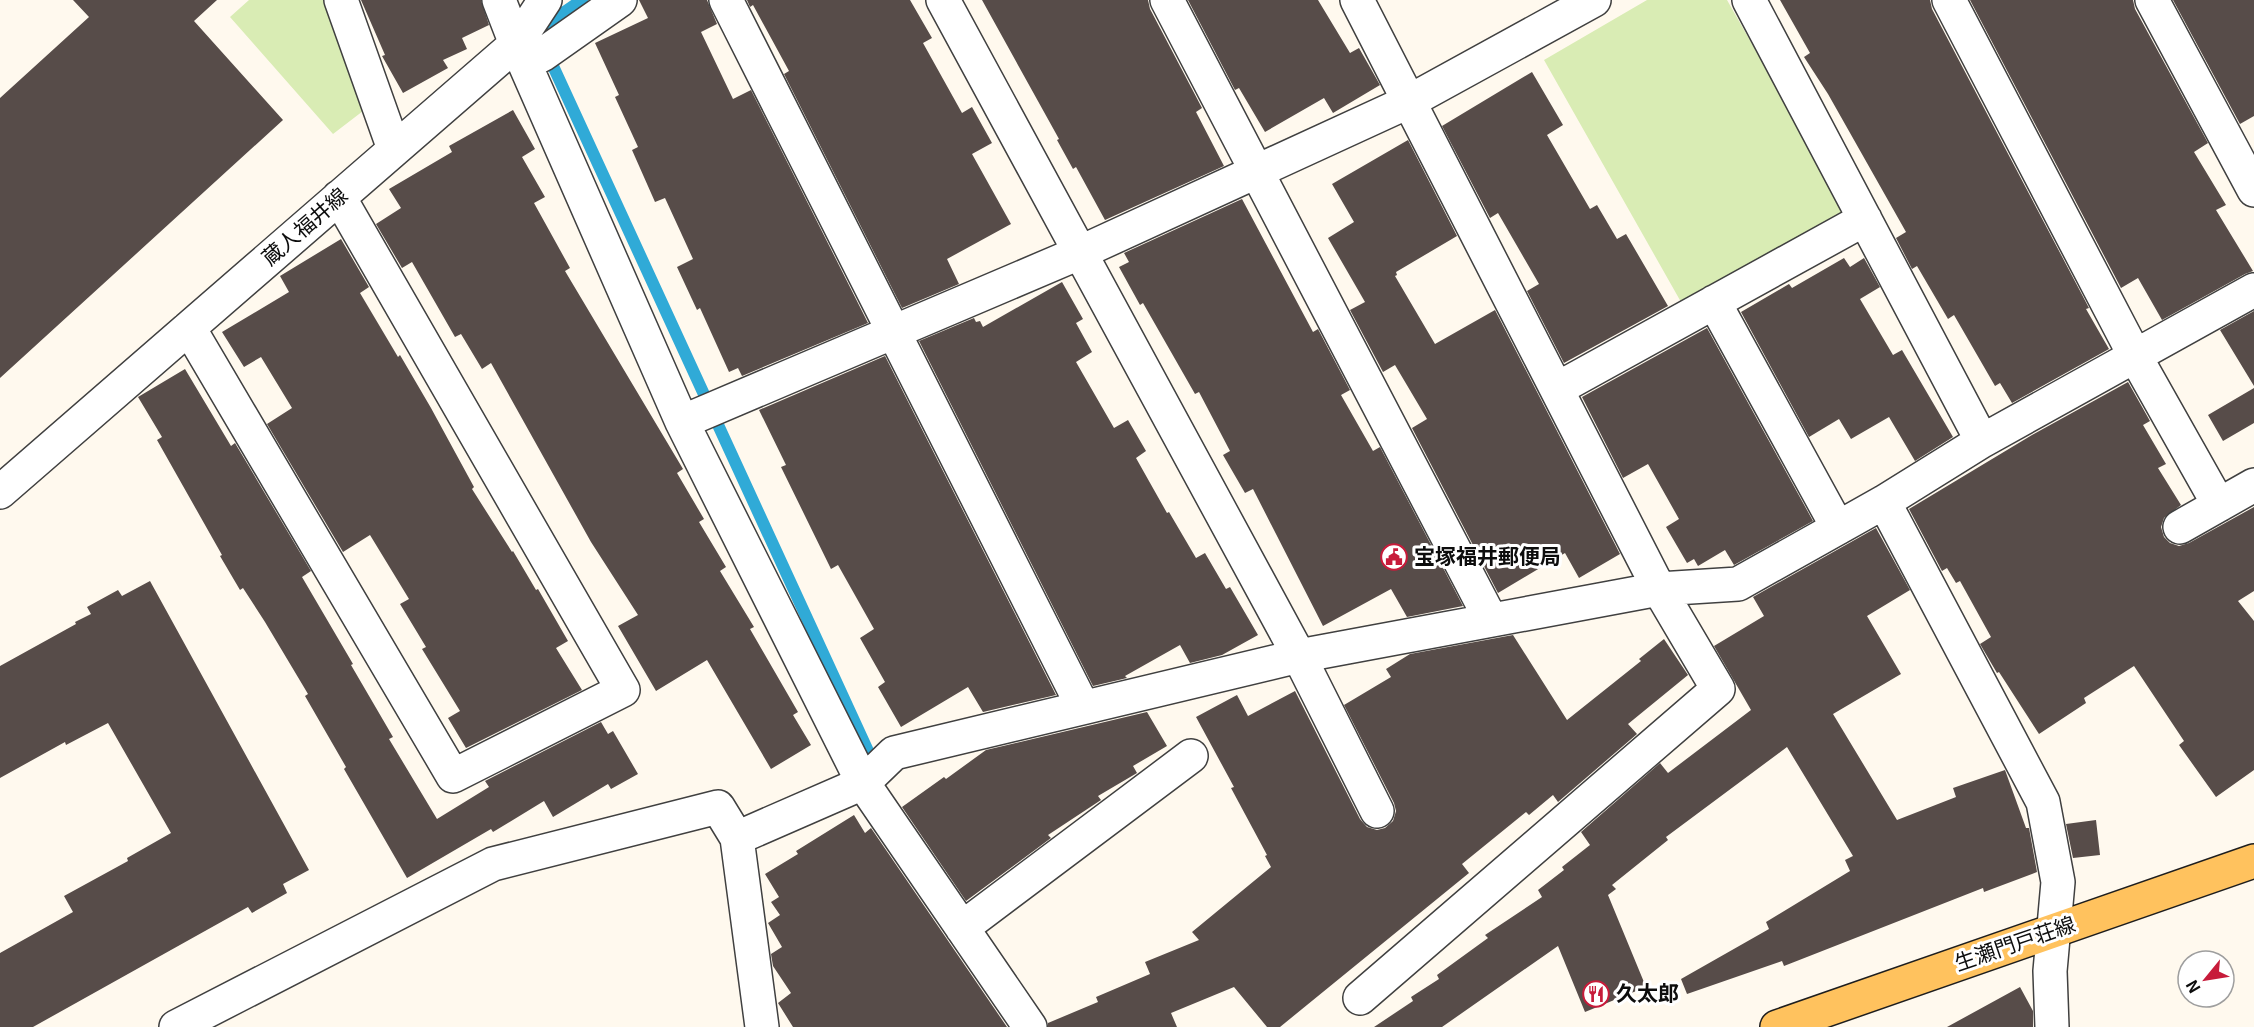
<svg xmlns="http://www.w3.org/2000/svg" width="2254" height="1027" viewBox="0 0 2254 1027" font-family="Georgia,'Noto Sans JP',serif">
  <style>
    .green { fill: #d9ecb4 }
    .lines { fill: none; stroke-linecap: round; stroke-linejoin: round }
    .stream { stroke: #30aad7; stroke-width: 12 }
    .building { fill: #574c49 }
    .minor-casing { stroke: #404040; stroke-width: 36 }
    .major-casing { stroke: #1e1e1e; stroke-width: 36 }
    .minor { stroke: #fff; stroke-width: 33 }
    .major { stroke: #ffc25e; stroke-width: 33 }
    .labels { text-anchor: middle; stroke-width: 6; stroke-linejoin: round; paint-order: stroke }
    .street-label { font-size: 21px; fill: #0d0d0d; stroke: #fff }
    .poi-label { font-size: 21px; font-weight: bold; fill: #0d0d0d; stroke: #fff; text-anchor: start }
  </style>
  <rect width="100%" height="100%" fill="#fff9ee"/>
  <path class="green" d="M249 0H323L363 111 333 134 230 17Z
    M1647 0H1727L1848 213 1681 302 1544 60Z"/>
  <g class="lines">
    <path class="stream" d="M582 0 547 24 553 66 868 751"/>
  </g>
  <path class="building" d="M73 0H217L194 21 283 120 0 378V98L89 17Z
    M361 0H481L489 25 462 38 467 49 443 60 448 68 403 93 382 56 385 55Z
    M639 0H707L717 24 701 32 733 99 751 90 868 323 742 376 738 368 729 372 700 308 697 310 677 267 693 259 665 198 655 202 632 150 638 147 615 97 619 95 595 43 648 18Z
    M747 0H910L932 38 923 43 962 113 972 107 992 143 972 154 1011 224 947 259 959 284 902 308 784 74 789 71 753 5 750 7Z
    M982 0H1148L1150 9 1202 108 1196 112 1224 166 1105 220 1076 167 1073 169 1057 140 1059 139Z
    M1188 0H1318L1350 53 1359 48 1380 85 1333 113 1324 98 1265 132 1239 88 1235 90Z
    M1780 0H1930L1932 9 2089 308 2086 309 2109 349 2012 403 2000 383 1995 386 1954 315 1948 319 1917 266 1912 269 1896 238 1906 232 1828 94 1804 57 1810 53Z
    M1970 0H2133L2135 9 2208 143 2194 152 2226 205 2216 210 2253 271 2245 274 2162 320 2138 278 2121 288Z
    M2173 0H2254V116L2240 124Z
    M1532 72 1563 125 1547 135 1590 209 1597 205 1617 239 1626 234 1668 306 1564 363 1527 291 1539 284 1498 213 1490 218 1442 126Z
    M513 110 535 149 522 157 545 197 534 203 570 268 565 271 683 469 677 473 704 519 699 522 726 567 720 571 754 627 750 629 798 712 793 715 811 745 771 769 707 660 656 691 618 626 638 615 591 542 491 363 482 369 461 334 455 337 412 262 402 268 376 224 401 208 389 189 452 152 449 146Z
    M1408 140 1457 236 1396 272 1397 275 1395 276 1435 344 1495 310 1620 554 1579 578 1565 553 1498 593 1412 428 1427 419 1395 365 1383 372 1350 310 1365 302 1328 238 1354 222 1332 184Z
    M1242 199 1313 332 1318 329 1350 390 1341 395 1373 451 1380 447 1463 606 1407 617 1391 589 1323 626 1253 489 1245 493 1223 455 1230 451 1199 392 1195 394 1143 303 1140 305 1119 267 1129 262 1124 253Z
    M341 239 369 287 360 293 398 357 400 355 431 408 474 487 472 489 512 552 513 551 536 590 538 589 568 641 556 648 582 690 466 748 448 718 460 711 422 649 426 647 400 604 409 599 370 535 343 552 267 424 292 408 261 357 244 367 222 332 289 292 280 276Z
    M1844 258 1850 267 1864 258 1880 287 1860 299 1893 355 1902 350 1953 437 1915 461 1889 417 1851 439 1839 419 1809 437 1741 312 1789 284 1792 288Z
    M1062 282 1083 319 1076 323 1092 352 1076 362 1114 428 1128 420 1146 451 1136 458 1167 513 1169 512 1196 558 1205 553 1226 589 1230 587 1258 635 1222 655 1190 663 1180 645 1125 676 1127 678 1093 686 919 341 974 318 976 322 980 321 983 327Z
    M2254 311V386L2220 330Z
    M1707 328 1813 521 1734 565 1725 550 1698 566 1694 559 1687 563 1666 527 1679 519 1648 464 1623 478 1582 397Z
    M885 356 1056 695 983 712 968 687 901 727 878 687 885 682 860 638 874 629 838 565 831 569 781 467 786 465 759 410Z
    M185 369 231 446 235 443 311 571 302 577 353 664 351 665 393 737 389 739 437 819 489 787 485 781 601 722 608 734 613 731 638 774 611 789 608 784 553 817 544 801 493 832 491 829 407 878 344 769 346 767 305 696 308 694 265 622 243 588 240 590 220 556 222 555 157 440 162 437 138 397Z
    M2128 382 2150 421 2143 425 2166 464 2158 468 2181 505 2164 518 2161 527 2164 537 2170 543 2179 546 2189 543 2254 507V591L2238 601 2254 621V770L2216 797 2179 745 2184 741 2134 666 2084 698 2086 703 2039 734 1999 672 1997 673 1980 644 1991 637 1960 581 1956 583 1947 568 1942 571 1909 509 2032 435Z
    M2254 388V423L2223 441 2208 415Z
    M1876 528 1910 590 1867 616 1901 674 1833 714 1897 820 1956 797 1953 788 2005 770 2026 828H2029L2037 872 1984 892 1983 888 1784 966 1782 961 1687 994 1681 979 1769 929 1766 922 1850 871 1845 860 1853 856 1787 747 1666 837 1668 840 1612 885 1616 889 1608 895 1646 987 1585 1012 1558 946 1442 1027H1374L1413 1001 1411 997 1439 979 1437 975 1488 938 1485 935 1542 897 1538 890 1564 870 1562 867 1590 845 1581 832 1660 763 1668 773 1751 710 1714 646 1764 616 1753 597Z
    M150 581 309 870 283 884 287 893 252 913 248 907 33 1027H0V953L73 912 64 896 128 861 127 858 171 833 108 723 66 745 65 742 0 778V666L76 624 75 622 91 614 87 607 118 590 122 596Z
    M1513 635 1567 720 1641 661 1639 659 1664 639 1688 675 1628 724 1637 734 1558 802 1553 795 1529 815 1526 812 1462 864 1469 873 1280 1027H1267L1234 987 1171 1013 1177 1027H1048V1023L1098 1002 1096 997 1150 974 1145 962 1199 940 1192 932 1271 867 1265 856 1267 855 1231 788 1234 787 1196 717 1237 695 1248 716 1295 691 1360 819 1367 827 1377 830 1385 828 1393 821 1396 811 1394 803 1344 705 1391 677 1386 669 1410 654Z
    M1147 712 1167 746 1133 766 1137 773 1098 796 1101 800 1048 835 1051 838 966 901 902 807 944 777 946 779 986 750Z
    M854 815 865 833 871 828 1007 1027H793L778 1003 791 993 773 966 771 954 782 947 768 923 780 915 771 902 779 897 765 874 798 854 796 851Z
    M2096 820 2100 855 2073 858 2066 824Z
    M2020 987 2033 1011V1027H1947Z"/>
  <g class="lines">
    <g class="minor-casing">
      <path id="minor" d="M341 0 394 149
        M499 0 516 44 682 422 863 783 1030 1027
        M726 0 1083 707
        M943 0 1299 656 1377 811
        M1167 0 1491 620
        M1357 0 1659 589 1718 689 1360 998
        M1749 0 1982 441
        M1949 0 2135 356 2219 505
        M2152 0 2254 190
        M516 44 542 55 620 0
        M1714 302 1838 528
        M189 328 453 776 623 690 339 197
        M1557 389 1865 219
        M682 422 1079 253 1410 101 1594 0
        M0 492 516 44 545 0
        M1884 502 2043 802 2058 882 2050 971 2052 1027
        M2180 527 2254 485
        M962 928 1191 756
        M176 1027 493 864 718 807 737 838
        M762 1027 737 838 863 783 894 753 1299 656 1659 589 1738 584 1884 502 1982 441 2254 290"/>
    </g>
    <g class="major-casing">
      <path id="major" d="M1777 1027 2254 861"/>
    </g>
    <use href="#minor" class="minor"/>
    <use href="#major" class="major"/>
  </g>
  <defs>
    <g id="civic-ring" transform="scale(1.35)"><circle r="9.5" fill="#fff" stroke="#c71b3a" stroke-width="1.5"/><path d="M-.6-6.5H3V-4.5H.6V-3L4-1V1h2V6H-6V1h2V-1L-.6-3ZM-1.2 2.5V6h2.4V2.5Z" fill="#c71b3a"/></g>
    <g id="restaurant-ring" transform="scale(1.35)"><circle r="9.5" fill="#fff" stroke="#c71b3a" stroke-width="1.5"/><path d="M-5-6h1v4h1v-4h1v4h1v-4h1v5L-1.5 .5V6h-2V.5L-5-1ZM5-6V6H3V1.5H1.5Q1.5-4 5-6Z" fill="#c71b3a"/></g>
  </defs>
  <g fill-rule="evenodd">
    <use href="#civic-ring" x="1394" y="557"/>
    <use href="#restaurant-ring" x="1596" y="994"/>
  </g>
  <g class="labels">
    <g class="street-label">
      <text transform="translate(305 227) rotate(-41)" y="7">蔵人福井線</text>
      <text transform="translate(2015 944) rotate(-19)" y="7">生瀬門戸荘線</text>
    </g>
    <g class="poi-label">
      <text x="1414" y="564">宝塚福井郵便局</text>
      <text x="1616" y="1001">久太郎</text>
    </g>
  </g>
  <g transform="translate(2206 979) rotate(240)"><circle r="28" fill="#ffffff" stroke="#9e9e9e" stroke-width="1.5"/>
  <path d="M0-4.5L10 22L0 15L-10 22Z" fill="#c71b3a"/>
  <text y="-9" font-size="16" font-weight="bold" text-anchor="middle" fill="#0d0d0d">N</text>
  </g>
</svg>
